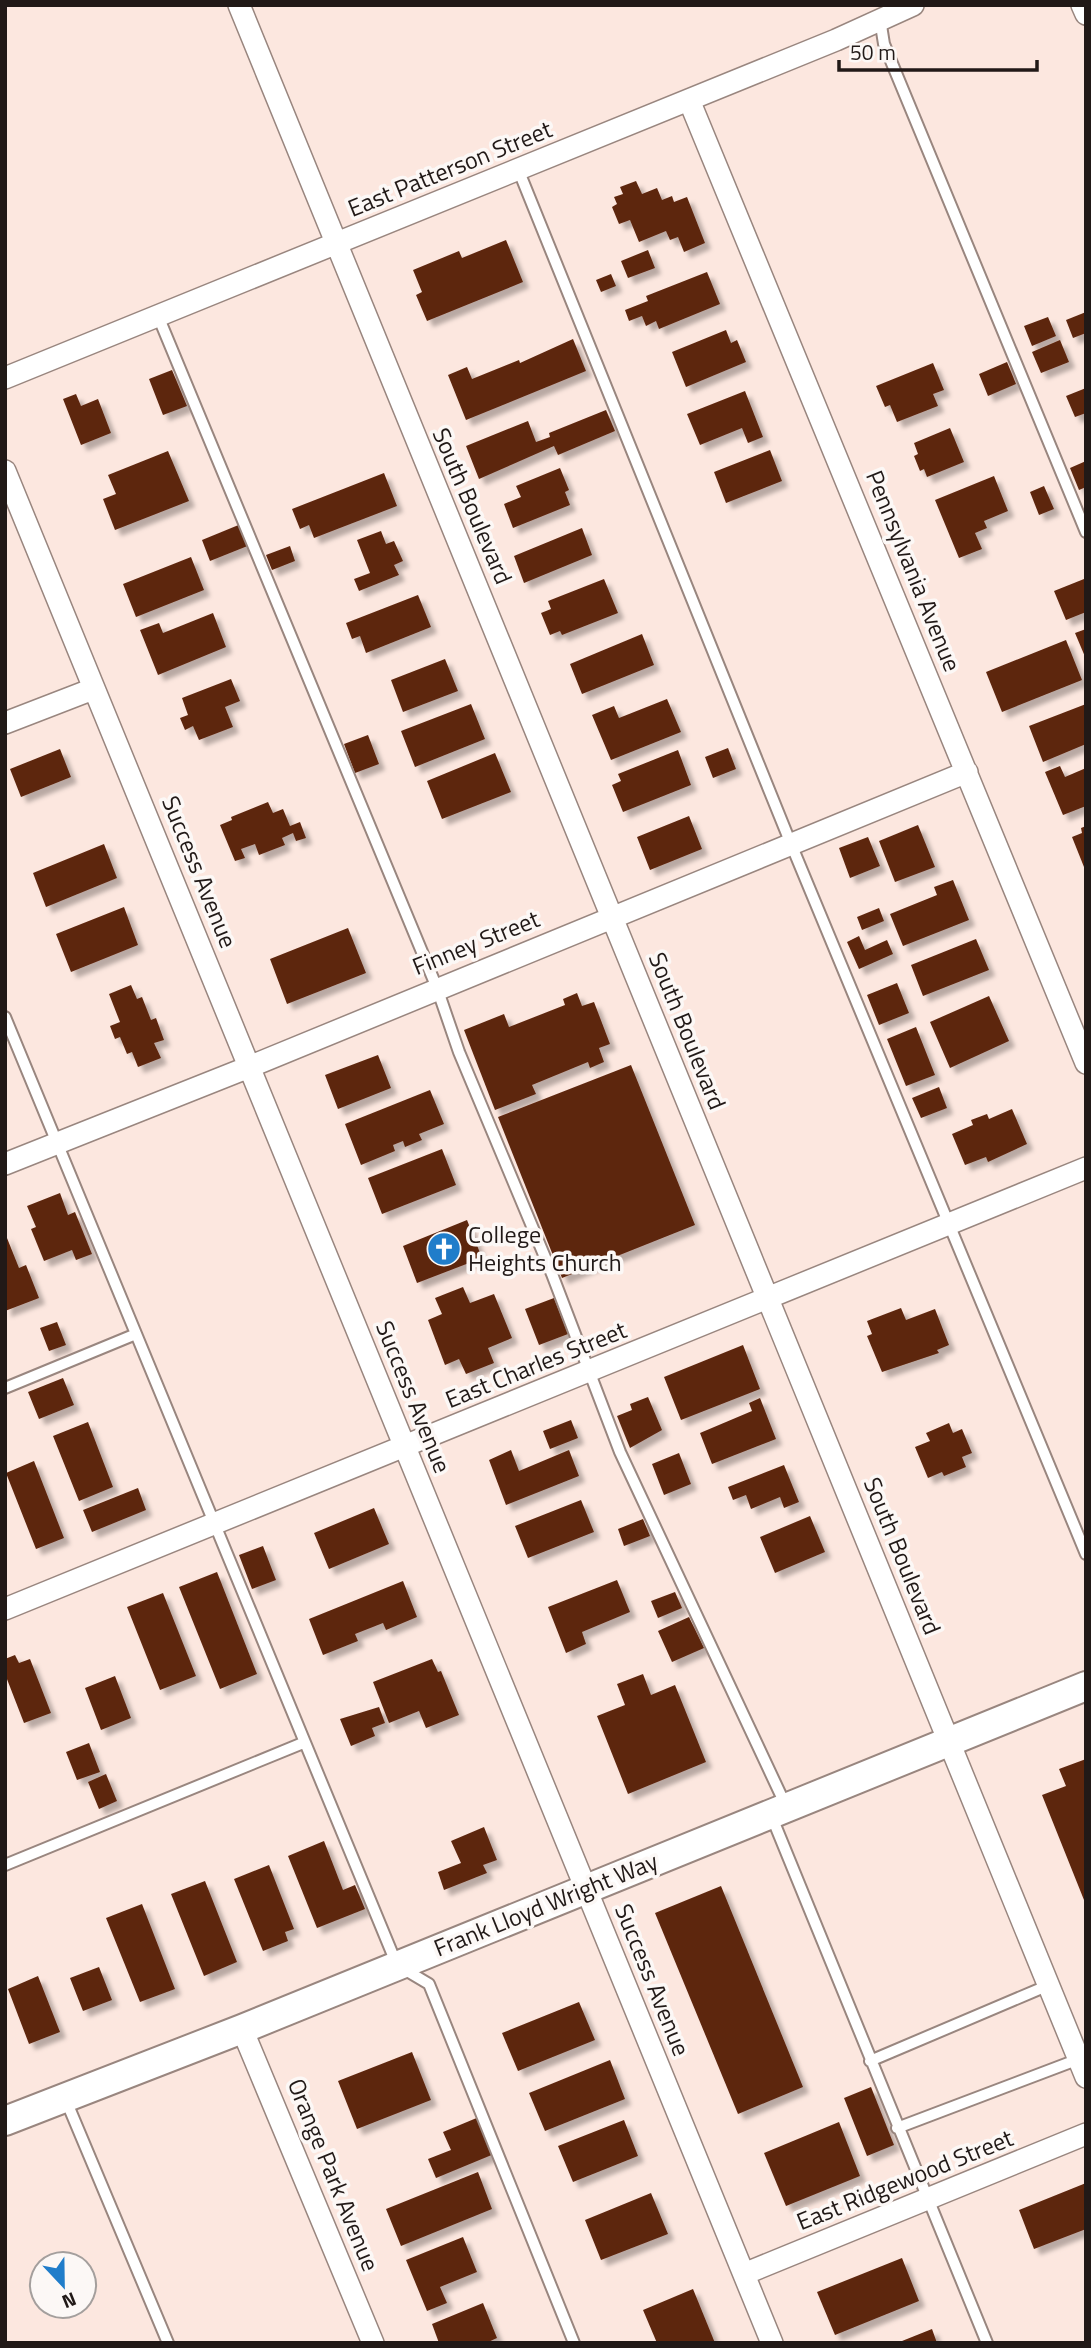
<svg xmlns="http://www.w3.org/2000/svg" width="1091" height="2348" viewBox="0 0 1091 2348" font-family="'Titillium Web',sans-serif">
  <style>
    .building { fill: #5d250d; filter: url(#shadow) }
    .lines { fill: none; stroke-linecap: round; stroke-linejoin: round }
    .service-casing { stroke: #99867f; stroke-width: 14 }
    .minor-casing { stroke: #99867f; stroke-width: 24 }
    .tertiary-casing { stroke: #99867f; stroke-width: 32 }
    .service { stroke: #fff; stroke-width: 10 }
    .minor { stroke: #fff; stroke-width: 21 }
    .tertiary { stroke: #fff; stroke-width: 28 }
    .labels { text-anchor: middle; stroke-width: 7; stroke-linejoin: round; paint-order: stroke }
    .street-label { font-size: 24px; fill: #211917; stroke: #fcf8f6 }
    .poi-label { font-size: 24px; fill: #211917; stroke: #fcf8f6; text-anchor: start }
  </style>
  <defs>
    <filter id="shadow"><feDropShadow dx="6" dy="6" stdDeviation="2" flood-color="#0004"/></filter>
  </defs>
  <rect width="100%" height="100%" fill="#fce7df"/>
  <path class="building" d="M636 181 642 194 657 188 662 200 672 196 674 202 687 197 705 243 684 252 678 237 670 240 666 231 639 242 630 220 619 224 612 207 617 204 614 197 623 194 620 187Z
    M506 240 523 282 427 321 416 295 422 292 413 270 459 251 462 258Z
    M648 250 655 268 628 278 621 261Z
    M707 272 720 304 659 329 656 321 646 326 642 316 629 321 625 310 648 301 646 296Z
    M611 274 616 286 601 292 596 280Z
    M1086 312V333L1073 338 1066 320Z
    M1048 317 1056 336 1032 346 1024 326Z
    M726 330 731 343 737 340 746 362 686 387 672 352Z
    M573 339 586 371 466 420 448 375 467 367 472 379 519 360 520 363Z
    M1060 340 1069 362 1041 373 1032 352Z
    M1007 362 1016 384 988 396 979 374Z
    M933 363 944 390 933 394 938 406 897 422 890 405 885 407 876 386Z
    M172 370 187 406 163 415 149 379Z
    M1086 388V413L1075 417 1066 396Z
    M745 391 763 437 748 443 742 428 700 445 687 414Z
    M76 394 81 406 98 399 111 433 81 445 63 399Z
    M606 410 615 431 558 455 554 446 479 479 466 446 528 421 536 442 550 437 549 433Z
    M950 428 964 462 927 477 924 469 920 471 914 456 918 454 914 443Z
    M770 450 782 481 726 503 714 472Z
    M168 451 189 501 115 530 103 499 116 494 108 475Z
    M1086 461V487L1079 490 1070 468Z
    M560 468 569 490 565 492 570 505 513 528 504 504 521 497 516 486Z
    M384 473 397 506 314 538 309 525 300 529 292 509Z
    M994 476 1008 511 984 521 987 528 975 533 982 549 959 558 935 500Z
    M1044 486 1054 509 1039 515 1030 492Z
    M241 524 250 545 210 561 202 540Z
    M582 528 592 555 524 583 514 556Z
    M381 531 386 544 394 541 403 561 394 565 399 575 359 591 354 579 370 573 357 540Z
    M290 546 295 561 272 570 266 555Z
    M191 557 204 590 136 617 123 584Z
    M604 579 618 613 562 635 560 631 550 635 541 613 551 609 548 601Z
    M1084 579 1086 612 1066 620 1054 591Z
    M418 595 431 627 366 653 360 636 352 639 346 623Z
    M213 613 226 647 158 675 140 630 159 623 163 633Z
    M1086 629V659L1075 633Z
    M642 634 654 665 582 694 570 664Z
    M1066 640 1082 680 1002 712 986 672Z
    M445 659 458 691 403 712 391 680Z
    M231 679 240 701 225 707 233 727 199 740 193 726 185 730 180 718 188 715 182 698Z
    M667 699 681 732 611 760 592 715 614 706 619 718Z
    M471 704 485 739 415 767 401 731Z
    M1086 704V744L1043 762 1029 726Z
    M368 735 379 764 355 773 344 744Z
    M728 748 736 769 713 778 705 757Z
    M60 749 71 777 21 797 10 769Z
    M678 750 691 785 623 812 612 785 621 781 618 774Z
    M495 753 511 792 442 819 427 781Z
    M1060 766 1065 777 1086 768V806L1063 815 1045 772Z
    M268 802 273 813 283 809 290 826 300 822 306 838 296 841 293 833 282 838 285 845 259 855 255 844 241 849 245 858 235 861 220 825 232 820 231 817Z
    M689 816 702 849 650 870 637 837Z
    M918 825 935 867 895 882 879 841Z
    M1086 826V872L1072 837 1082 833 1081 828Z
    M868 837 880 866 850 878 839 848Z
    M104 844 117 878 46 907 33 873Z
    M953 880 969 920 903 946 890 914 937 895 934 887Z
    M124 907 138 945 71 972 56 934Z
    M879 908 884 921 862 930 857 917Z
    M348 928 366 973 287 1004 270 959Z
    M859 936 865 950 887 940 893 954 859 969 847 942Z
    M976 939 989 970 923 996 911 965Z
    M897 983 909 1013 879 1025 867 995Z
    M131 985 137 999 142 997 151 1020 156 1018 164 1040 154 1043 161 1058 138 1067 132 1052 127 1054 120 1037 115 1039 110 1026 120 1022 109 994Z
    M577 993 582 1006 594 1002 610 1044 599 1048 604 1062 590 1068 588 1062 532 1085 536 1094 495 1110 464 1030 504 1014 509 1027 565 1005 563 999Z
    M989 996 1009 1041 950 1068 930 1022Z
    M916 1027 935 1075 906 1086 887 1039Z
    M378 1055 391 1088 338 1109 325 1075Z
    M631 1065 695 1225 562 1278 498 1117Z
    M939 1087 947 1108 921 1118 912 1098Z
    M430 1090 444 1124 419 1134 422 1140 405 1147 403 1141 393 1145 395 1151 361 1165 345 1124Z
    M1012 1109 1027 1144 988 1162 986 1157 965 1165 952 1134 973 1125 971 1120 987 1114 989 1119Z
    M442 1149 456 1185 382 1214 368 1178Z
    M60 1193 68 1215 75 1212 92 1254 76 1260 72 1250 44 1261 31 1229 36 1227 27 1206Z
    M467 1220 482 1258 417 1283 403 1246Z
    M5 1233 19 1268 26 1265 39 1298 5 1311Z
    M463 1287 470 1303 494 1294 512 1338 488 1348 494 1363 466 1374 459 1359 445 1365 428 1320 442 1314 435 1298Z
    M554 1298 568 1334 539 1345 525 1309Z
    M901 1308 906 1320 935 1309 949 1345 937 1350 939 1353 882 1372 867 1336 872 1334 867 1321Z
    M57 1322 66 1345 49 1351 40 1328Z
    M743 1345 760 1389 681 1420 664 1377Z
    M63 1378 74 1405 39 1419 28 1392Z
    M648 1397 662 1430 630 1448 617 1416 632 1410 630 1404Z
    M760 1398 776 1439 712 1464 700 1433 752 1411 749 1403Z
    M571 1420 578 1438 550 1449 543 1431Z
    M88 1422 113 1487 79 1501 53 1436Z
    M949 1423 953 1433 962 1429 972 1453 962 1457 966 1467 944 1476 942 1472 928 1478 915 1447 930 1441 926 1433Z
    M511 1450 519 1471 569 1450 579 1476 506 1505 489 1460Z
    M679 1453 691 1484 664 1495 652 1464Z
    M34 1461 64 1538 36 1549 6 1473Z
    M784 1465 799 1502 784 1508 780 1497 751 1509 746 1495 733 1500 728 1487Z
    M138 1488 146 1510 92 1532 83 1510Z
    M581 1500 594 1532 528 1558 515 1526Z
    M374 1508 389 1544 329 1569 314 1533Z
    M810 1516 825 1552 775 1573 760 1537Z
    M643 1519 650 1536 624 1546 618 1529Z
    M263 1546 276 1580 252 1589 239 1555Z
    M217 1572 257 1674 220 1689 179 1587Z
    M617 1580 630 1612 582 1632 586 1644 566 1653 548 1607Z
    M403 1581 417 1617 386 1630 383 1623 355 1634 358 1641 323 1655 309 1619Z
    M675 1592 682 1608 658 1618 651 1601Z
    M163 1593 196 1676 160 1690 127 1607Z
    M689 1617 704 1648 672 1662 658 1631Z
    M15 1655 19 1663 30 1659 51 1713 24 1723 5 1674V1659Z
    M432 1659 438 1672 441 1671 459 1715 426 1728 419 1711 389 1723 373 1682Z
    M643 1674 651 1695 675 1685 706 1762 628 1794 597 1716 625 1705 617 1684Z
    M115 1676 131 1718 101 1730 85 1688Z
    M379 1707 385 1723 372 1728 375 1736 351 1746 340 1719Z
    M89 1743 100 1772 77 1780 66 1752Z
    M1086 1759V1905L1042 1795 1066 1786 1059 1769Z
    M106 1774 117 1801 99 1809 88 1782Z
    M484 1827 497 1860 483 1865 487 1873 444 1890 438 1872 461 1863 451 1841Z
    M324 1841 343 1890 355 1885 365 1909 317 1928 288 1856Z
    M269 1865 294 1929 285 1932 288 1941 263 1951 234 1879Z
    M205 1881 237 1962 204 1976 171 1894Z
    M721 1886 803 2087 738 2114 655 1913Z
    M142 1904 175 1989 140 2002 106 1918Z
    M99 1967 112 2000 83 2011 70 1978Z
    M38 1976 60 2032 29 2044 8 1989Z
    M579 2002 595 2040 518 2071 502 2033Z
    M412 2052 431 2100 357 2129 338 2081Z
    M610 2060 625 2099 545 2131 529 2093Z
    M871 2087 894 2145 867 2156 844 2098Z
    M479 2117 494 2154 436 2178 428 2159 451 2150 443 2132Z
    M624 2120 638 2156 573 2182 558 2146Z
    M839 2122 860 2176 786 2206 764 2153Z
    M478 2172 492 2209 401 2246 386 2209Z
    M1086 2183V2229L1034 2249 1019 2210Z
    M651 2193 668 2234 601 2260 585 2220Z
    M463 2237 477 2272 440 2287 447 2303 427 2311 406 2260Z
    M902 2258 919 2301 835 2335 817 2292Z
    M693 2289 715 2343H657L643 2310Z
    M483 2303 497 2338 486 2343H439L432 2324Z
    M932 2329 937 2343H897Z"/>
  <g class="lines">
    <g class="service-casing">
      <path id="service" d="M880 19 884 44 1086 532
        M518 169 791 844 1086 1554
        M158 316 437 988 459 1052 552 1274 620 1452 786 1806
        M5 1017 397 1965 429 1984 574 2343
        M5 1388 136 1334
        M771 1815 987 2343
        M5 1865 303 1743
        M870 2061 1049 1985
        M65 2098 168 2343
        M897 2128 1079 2059"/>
    </g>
    <g class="minor-casing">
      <path id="minor" d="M239 5 1086 2077
        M1082 5 1086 14
        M689 100 1086 1063
        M5 378 836 40 913 5
        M5 471 772 2343
        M5 723 93 689
        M5 1164 249 1067 967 772
        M5 1609 1086 1168
        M242 2029 373 2343
        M744 2274 1086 2134"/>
    </g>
    <g class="tertiary-casing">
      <path id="tertiary" d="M5 2121 242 2029 1086 1686"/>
    </g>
    <use href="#service" class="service"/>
    <use href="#minor" class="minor"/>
    <use href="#tertiary" class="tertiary"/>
  </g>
  <defs>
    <g id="church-disc" transform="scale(1.75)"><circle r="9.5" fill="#207dca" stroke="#fcf8f6"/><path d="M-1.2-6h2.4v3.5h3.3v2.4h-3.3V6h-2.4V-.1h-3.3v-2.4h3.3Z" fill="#fff"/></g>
  </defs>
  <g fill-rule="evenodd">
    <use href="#church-disc" x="444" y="1249"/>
  </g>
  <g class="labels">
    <g class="street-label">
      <text transform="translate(450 169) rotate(-22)" y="8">East Patterson Street</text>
      <text transform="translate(472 506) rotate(67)" y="8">South Boulevard</text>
      <text transform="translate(913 571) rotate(68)" y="8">Pennsylvania Avenue</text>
      <text transform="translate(199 872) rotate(68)" y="8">Success Avenue</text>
      <text transform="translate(476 943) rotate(-22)" y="8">Finney Street</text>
      <text transform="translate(687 1031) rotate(68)" y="8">South Boulevard</text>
      <text transform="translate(536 1365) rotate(-22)" y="8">East Charles Street</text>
      <text transform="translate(413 1397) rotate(68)" y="8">Success Avenue</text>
      <text transform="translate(902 1556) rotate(68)" y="8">South Boulevard</text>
      <text transform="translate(546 1905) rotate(-22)" y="8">Frank Lloyd Wright Way</text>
      <text transform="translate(652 1980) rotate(68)" y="8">Success Avenue</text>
      <text transform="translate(333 2175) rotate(68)" y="8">Orange Park Avenue</text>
      <text transform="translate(905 2180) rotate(-22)" y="8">East Ridgewood Street</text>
    </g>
    <g class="poi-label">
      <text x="468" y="1243">College<tspan x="468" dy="28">Heights Church</tspan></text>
    </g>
  </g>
  <rect width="1091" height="2348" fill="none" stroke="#211917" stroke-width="14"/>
  <g transform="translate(63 2285) rotate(158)"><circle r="33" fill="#fcf8f6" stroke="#a49f9d" stroke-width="2"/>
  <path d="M0-5L12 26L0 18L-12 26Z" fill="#207dca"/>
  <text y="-10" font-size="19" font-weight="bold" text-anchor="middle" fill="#211917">N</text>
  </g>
  <path d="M839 60v10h198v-10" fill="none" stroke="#211917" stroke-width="3.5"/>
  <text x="850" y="60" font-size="21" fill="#211917" stroke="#fcf8f6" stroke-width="5" paint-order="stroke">50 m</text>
</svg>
